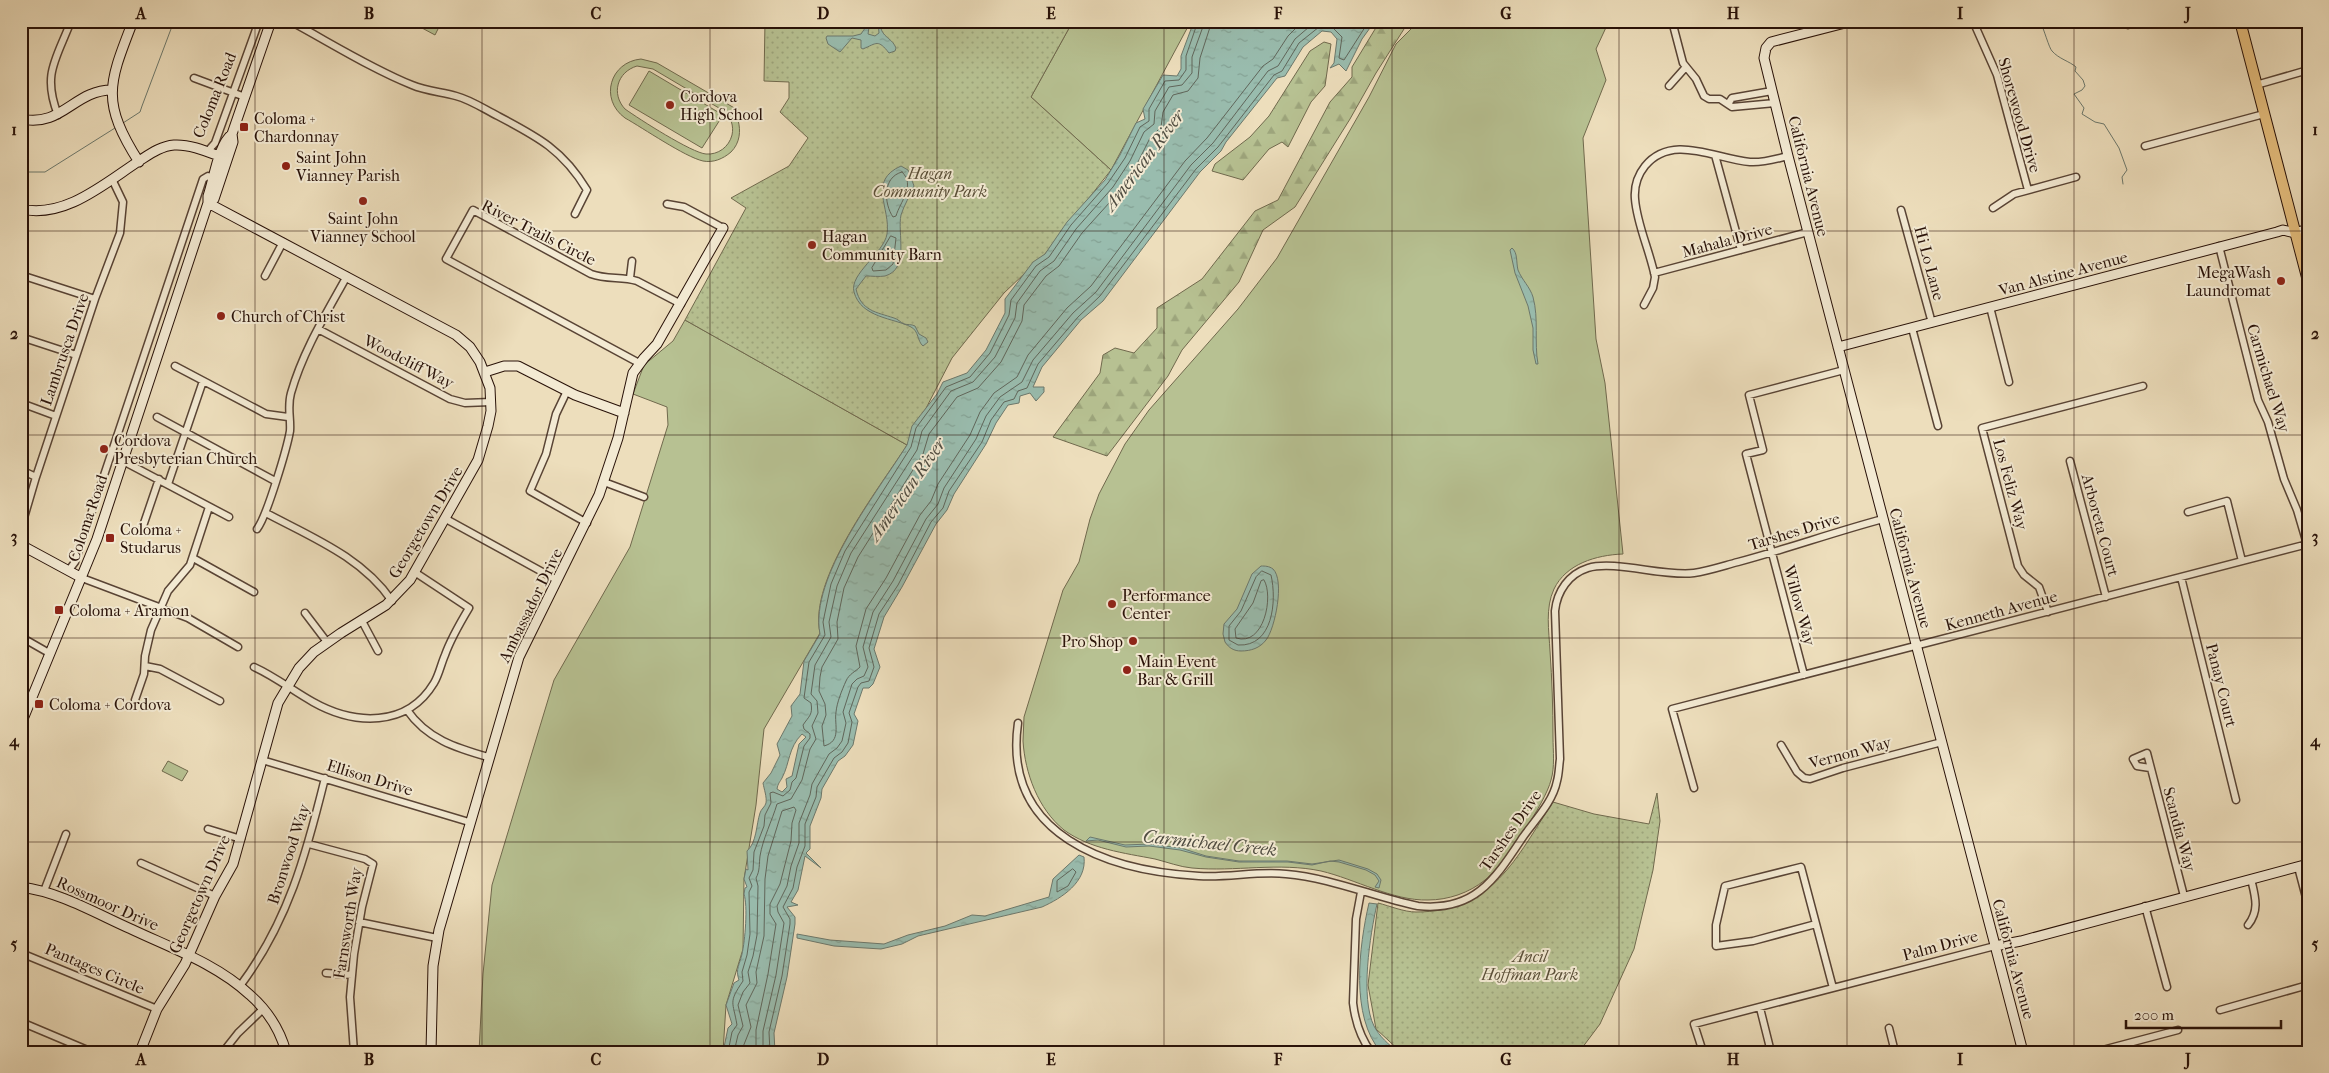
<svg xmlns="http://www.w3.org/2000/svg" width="2329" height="1073" viewBox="0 0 2329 1073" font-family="'IM FELL French Canon',serif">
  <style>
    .green { fill: #b7c192; stroke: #70694d; fill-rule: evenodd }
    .forest { fill: url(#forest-firs); stroke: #70694d }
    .park { fill: url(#park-dots); stroke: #70694d }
    .water { fill: url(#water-ripples); stroke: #6c786c; fill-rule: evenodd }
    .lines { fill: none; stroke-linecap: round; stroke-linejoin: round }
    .shore { stroke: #60665b; stroke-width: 1 }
    .stream { stroke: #6c786c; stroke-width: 1 }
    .street-casing { stroke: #594435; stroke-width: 9 }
    .secondary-casing { stroke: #281108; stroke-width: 11 }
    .primary-casing { stroke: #281108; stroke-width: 12 }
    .street { stroke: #f3ead3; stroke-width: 6 }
    .secondary { stroke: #f3ead3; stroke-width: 9 }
    .primary { stroke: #e6bf7e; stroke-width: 10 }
    .grid { fill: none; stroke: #281108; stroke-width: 1; stroke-opacity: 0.55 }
    .poi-dot { fill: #8f2418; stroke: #f3ead3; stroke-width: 2 }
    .labels { text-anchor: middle; stroke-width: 4; stroke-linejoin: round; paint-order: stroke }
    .street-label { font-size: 16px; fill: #281108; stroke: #f3ead3 }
    .poi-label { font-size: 16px; fill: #281108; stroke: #f3ead3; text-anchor: start }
    .park-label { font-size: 16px; font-style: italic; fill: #5a4f38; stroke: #f3ead3 }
    .water-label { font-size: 18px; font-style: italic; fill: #504d42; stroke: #f3ead3 }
    .neatline { fill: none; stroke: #281108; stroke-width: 2 }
    .grid-label { font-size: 16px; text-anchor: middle; font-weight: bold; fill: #281108 }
  </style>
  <defs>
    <pattern id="forest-firs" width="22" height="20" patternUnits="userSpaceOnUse" patternTransform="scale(1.25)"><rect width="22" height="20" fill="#b7c192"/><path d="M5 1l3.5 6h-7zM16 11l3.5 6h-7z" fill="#9da57c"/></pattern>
    <pattern id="park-dots" width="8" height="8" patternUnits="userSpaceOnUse" patternTransform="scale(1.25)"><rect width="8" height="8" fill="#b7c192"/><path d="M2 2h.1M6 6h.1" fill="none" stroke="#9da57c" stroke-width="1.8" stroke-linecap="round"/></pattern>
    <pattern id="water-ripples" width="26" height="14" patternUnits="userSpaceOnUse" patternTransform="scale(1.25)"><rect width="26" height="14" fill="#99bcae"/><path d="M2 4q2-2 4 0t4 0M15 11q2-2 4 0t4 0" fill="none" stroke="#84a194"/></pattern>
  </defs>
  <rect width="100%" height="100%" fill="#eddebc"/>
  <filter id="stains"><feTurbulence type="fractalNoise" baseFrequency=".004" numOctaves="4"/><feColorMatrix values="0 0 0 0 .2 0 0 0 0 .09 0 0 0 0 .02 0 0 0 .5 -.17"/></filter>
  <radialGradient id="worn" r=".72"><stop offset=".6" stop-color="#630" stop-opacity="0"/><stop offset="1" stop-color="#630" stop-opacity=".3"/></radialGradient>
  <path class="green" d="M409 21H442L435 35Z
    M1073 21H1191L1111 170 1031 97Z
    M1419 21H1609L1596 49 1606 80 1583 138 1596 339 1605 383 1623 554C1596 555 1566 564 1554 589 1545 608 1549 631 1550 651 1552 680 1553 708 1553 737 1553 751 1555 767 1551 780 1546 802 1503 866 1485 880 1469 893 1448 900 1428 900 1393 901 1355 879 1321 871 1279 862 1235 872 1192 868 1180 867 1167 862 1155 859 1124 853 1090 849 1064 830 1038 809 1025 773 1023 741 1023 733 1024 725 1024 717L1063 590 1079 562 1090 519 1099 494 1125 444 1149 410 1238 309 1277 258 1369 97 1396 44Z
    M641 59 657 63 743 113 738 120C741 131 740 143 731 152 723 159 713 163 703 161 685 157 643 128 625 118 599 99 610 62 641 59ZM637 66 653 69 724 111C731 117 734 126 732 135 729 147 718 155 706 154 692 153 639 119 625 109 611 94 617 72 637 66Z
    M649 71 723 115 702 148 629 105Z
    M685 320 907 445C878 490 808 579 820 633L764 729 756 805 744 879 743 949 726 1005 723 1052H479L483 974 492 885 554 680 630 547 668 425 667 407 633 394 644 365 673 341Z
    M168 761 188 771 182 781 162 771Z"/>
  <path class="forest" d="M1380 21H1411L1404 29 1376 73 1350 119 1295 207 1263 230 1239 282 1182 350 1168 376 1107 456 1053 437 1100 373 1103 355 1115 348 1134 353 1157 328V308L1202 279 1255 211 1278 200 1330 102 1352 77V67Z
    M1324 42 1331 44 1325 86 1311 102 1288 147 1282 142 1269 149 1243 180 1212 171 1215 164 1250 137 1269 116 1310 51Z"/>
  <path class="park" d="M765 21H1073L1031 97 1111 170 1045 254 1004 293 952 358 907 445 685 320 746 208 731 198 789 166 808 138 780 112 789 98V82L764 81Z
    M1657 793 1660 821 1653 870 1634 949 1600 1024 1579 1052H1401L1376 1029 1368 985 1378 903C1390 906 1404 912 1416 912 1493 912 1516 858 1553 802L1594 814 1649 824Z"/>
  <path class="water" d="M870 21 868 34 875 36 879 33 878 21H880C880 38 891 36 896 48L895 51 889 53C878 39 877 43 863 49L861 48V40L852 38 840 52 828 44 826 38 827 36H853L861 34Z
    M1194 21H1375L1362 39 1346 71 1339 64 1330 68 1334 63 1337 39 1331 32 1322 31 1303 47 1285 76 1277 78 1226 142 1221 151 1200 172 1103 301 1081 320 1042 367 1033 387H1044V392L1036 401 1030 393 1020 396 1019 403 1008 405 996 423 986 444 954 494 947 510 936 524 902 587 884 617 874 649 880 667 873 684 869 688H863L854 714 858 721 853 745 845 756 838 761 822 789 821 798 810 826V849L806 853 821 868 805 856 798 890 791 902 798 905 787 907 795 917V924L787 977 774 1033 775 1052H723L728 1028 732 1024 726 1005 734 983 739 980C735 969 740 964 742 954 745 941 748 906 744 894L745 888 747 887 744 879 746 869 748 870 747 851C757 842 756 825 760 813 761 809 765 807 766 803 767 797 764 789 763 783L771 773 780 755 777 744 792 716 791 706 800 694 804 661 820 634C809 578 878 491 907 445L912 426 937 394 943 382 967 373 986 350 1005 313V299L1033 262 1045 254 1067 222 1105 180 1120 155 1136 123 1145 119 1143 109 1163 75 1177 76 1181 69V56ZM802 734 806 737 799 744 792 776 786 779 787 787 782 792 777 789C778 783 780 782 782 778 790 763 788 748 802 734Z
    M901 166 908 170 914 186C910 196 904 205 901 215 897 233 910 269 885 276 879 277 872 276 866 276L856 289C861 311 876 312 894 318 898 319 900 322 904 324 908 325 911 324 915 326L919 334 926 338 928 342 923 346C917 341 919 331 911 327 894 318 861 318 854 292 849 274 884 253 887 234 891 208 867 181 901 166Z
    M1512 248C1518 253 1516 262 1518 270 1522 280 1530 287 1533 297 1539 319 1534 342 1538 364H1536L1533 350V328L1528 306 1515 273 1510 250Z
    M1261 566C1265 566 1269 566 1273 569 1285 580 1275 629 1266 640 1260 648 1251 651 1241 651 1234 651 1229 648 1225 642L1223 634 1224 624 1237 609 1252 574Z
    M1090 837 1125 845 1149 844 1181 848 1206 856 1239 861H1287L1312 864 1339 860 1368 869 1377 874 1381 880 1379 888 1375 887 1379 881 1375 875 1366 870 1339 862 1330 861 1312 865 1288 862H1239L1206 857 1180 850 1149 846 1126 847 1098 840 1086 841Z
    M1079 855 1084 857C1087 882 1062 898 1042 907L918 936 902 944 881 949 834 946 797 938V934L830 940 884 944 908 935 945 926 972 915 985 916 1049 897 1053 879Z
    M1369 903 1377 904C1370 935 1360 998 1374 1026 1379 1036 1389 1045 1398 1052H1381C1350 1017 1359 946 1369 903Z"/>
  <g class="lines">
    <path class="shore" d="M1212 21 1200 58 1198 78 1188 91 1173 95 1163 112 1161 127 1150 138 1137 164 1119 192 1082 233 1059 266 1046 276 1024 305 1022 321 1001 362 978 388 957 397 929 434 923 454 858 557 844 588 837 622 838 639 822 667 820 677 819 691 825 704 826 715 822 726 824 746C842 741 834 725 836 712 837 702 842 690 846 681 849 674 855 672 860 667L856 646 866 609 886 578 920 515 931 501 938 484 970 435 980 412 994 393 1017 377 1028 355 1067 308 1091 286 1185 161 1207 138 1263 66 1273 59 1288 36 1303 21
      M902 172C916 185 900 202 896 216L893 217C884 204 882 177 902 172Z
      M891 236 896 238 893 264 886 270 873 271 872 268Z
      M1262 571 1271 575C1277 601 1273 647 1238 645L1229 640V626L1241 611 1256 577Z
      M1264 580C1274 596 1264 647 1236 638L1235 629 1253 603 1261 581Z
      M1073 869 1076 872 1068 886 1057 892V881Z
      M728 1052 732 1032 737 1025C733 1001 728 1003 743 981L742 972 747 955 750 934 749 892 752 886 749 878 753 870 754 852 764 826 765 815 771 803 770 793 773 792 783 796 790 790 792 782 796 778 804 746 810 738V734L804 729 803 725C809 716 813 715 811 703L804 698 809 662 825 635 823 622 831 584 845 551 911 447 916 428 946 387 970 377 990 353 1009 315 1011 300 1036 266 1049 257 1071 225 1108 183 1125 158 1140 127 1149 121V109L1165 81 1179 80 1186 70V56L1198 21
      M734 1052 738 1035 743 1026 738 1005 743 992 750 983 748 972 753 956 757 935 758 886 756 878C760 871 759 864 760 856 763 838 772 821 777 804L791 799 802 780 810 749 816 739 812 726 818 713 817 701 811 694 815 665 831 637 829 622 837 586 851 553 917 450 922 431 951 391 973 382 995 357 1015 318 1017 303 1040 271 1054 261 1076 229 1113 187 1130 161 1144 132 1154 124 1155 111 1169 87 1182 85 1192 73V57L1205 21
      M741 1052 751 1027 746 1005 757 983 756 972 764 936 765 879 768 856 782 811 794 807 796 810 792 823 791 841 780 884 770 904V914L776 924 768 974 756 1030V1052
      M763 1052V1031L776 975 784 923 778 912 777 906 787 886 791 866 799 843V823L810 795 812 784 829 754 837 748 842 741 846 723 843 712 852 684 857 679 864 676 868 667 863 647 873 612 893 581 926 519 938 504 944 488 976 439 986 416 1000 397 1022 382 1033 360 1073 313 1096 292 1191 165 1213 143 1268 71 1278 66 1295 39 1316 21
      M770 1052 769 1032 782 976 790 924V919L783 907 793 888 797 867 805 846V824L816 797 817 787 834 758 842 752 848 743 852 722 849 713 858 687 861 683 869 681 874 667 869 648 879 614 898 585 931 522 943 508 949 491 982 442 991 420 1004 402 1014 399 1018 391 1027 388 1038 364 1078 317 1100 296 1196 169 1218 147 1274 75 1282 71 1299 43 1319 27H1332L1342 37 1339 58 1344 60 1369 21"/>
    <path class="stream" d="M2040 21C2044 29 2049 48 2052 51 2059 59 2069 61 2076 67L2075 71 2083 80 2085 86 2082 90 2074 94 2084 108 2082 114 2095 122 2104 124 2119 148 2127 170 2122 177 2123 184
      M123 123 140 112 142 106 174 21
      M21 172H45L115 128"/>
    <g class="street-casing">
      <path id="street" d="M245 21 258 26
        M290 21C329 42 370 68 412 85 426 91 442 92 456 96 471 100 484 109 498 116 538 137 563 150 587 190L575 214
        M1672 21 1683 63 1696 79 1704 96 1709 99H1720L1732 107 1775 103
        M1973 21 1997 75 2028 190
        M2127 21 2128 25
        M194 78 245 97
        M2256 85 2308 70
        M1669 86 1685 68
        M1728 104 1732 98 1772 91
        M58 115C42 74 56 60 71 21
        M2145 146 2264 114
        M207 152 215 143 259 21
        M1715 155 1741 250
        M667 204 684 207 723 228
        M1993 208 2014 194 2076 177
        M1901 210 1932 323
        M2219 246 2258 400 2268 422 2284 479 2297 510 2307 544
        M1654 273 1808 232
        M21 275 95 299
        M265 276 283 242
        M630 278 632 261
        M1644 305 1653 288 1655 277C1650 251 1637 225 1635 199 1634 187 1637 176 1645 166 1672 133 1715 159 1750 162 1763 163 1775 159 1788 156
        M1990 307 2009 382
        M1912 328 1938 426
        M318 329 450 399 465 403 491 402
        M21 337 76 355
        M639 363 446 259 473 210 591 274C607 280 622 276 637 281L681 304
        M175 366 266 414 288 417
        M567 391 556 414 546 454 530 491 587 523
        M21 403 56 416
        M157 417 275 481
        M123 461 229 517
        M2070 461 2106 597
        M21 470 36 477
        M604 482 644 497
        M168 484 203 381
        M2188 512 2227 501 2242 561
        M266 513C311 537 362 557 392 601
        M446 519 557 580
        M21 528 36 477 95 299 120 233 123 202 112 179
        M257 529C267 516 287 448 290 431 291 418 287 407 291 393 303 351 326 314 347 276
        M141 532 159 479
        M193 558 254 592
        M69 570 75 562 203 179 208 176 214 178
        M2181 577 2236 800
        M82 578 188 618 238 647
        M2048 612 2039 587 2024 575 2018 566 1982 428 2143 386
        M305 613 327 642
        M362 621 378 651
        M21 637 49 653
        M145 666 160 669 220 701
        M254 667C276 677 293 691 313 702 354 725 407 728 434 683 439 675 441 664 445 655 451 638 460 623 469 608L416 573
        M1804 675 1746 454 1763 450 1749 395 1844 370
        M135 700 144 674 145 656 151 630 168 591 190 565 209 507
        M407 710C427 739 456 748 488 757
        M1018 723C1002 836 1109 871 1199 876 1228 878 1257 871 1286 874 1332 878 1374 897 1418 906 1475 912 1495 879 1523 837 1535 820 1553 802 1557 781 1559 774 1559 766 1560 759L1555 611C1557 591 1569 574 1588 568 1615 560 1664 577 1694 573 1708 571 1723 566 1738 562 1787 549 1834 532 1883 519
        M1781 745 1797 772 1804 778 1810 779 1843 768 1942 742
        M262 760 469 822
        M2150 768 2137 766 2133 759 2147 753 2184 896
        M1694 788 1672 709 2308 544
        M208 829 241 839
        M309 844 365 859 373 864 362 907 354 954 350 997 354 1052
        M141 863 215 896
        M2298 867 2308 905
        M44 891 66 834
        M1361 892 1356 919 1353 1003C1355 1020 1360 1037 1371 1052
        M2145 906 2167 987
        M359 922 437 938
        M1816 924 1753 941 1716 946V925L1725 886 1801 867 1833 988
        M2248 925C2260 910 2255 896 2251 879
        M21 953 157 1009
        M326 973 352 975
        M240 986C288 922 306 855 325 778
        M1760 1008 1771 1052
        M2220 1010 2308 985
        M21 1022 92 1052
        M1889 1028 1895 1052
        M223 1052 238 1033 263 1009
        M1703 1052 1694 1024 1995 946
        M2095 1052 2178 1030"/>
    </g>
    <g class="secondary-casing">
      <path id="secondary" d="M133 21C109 83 100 101 139 162
        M1853 21 1771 42 1766 48 1764 58 1788 156 2023 1052
        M21 119C62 128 74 90 112 90
        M208 203 214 199 233 142 232 134 271 21
        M21 209C65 219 105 183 139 161 150 154 161 146 174 145 189 144 206 151 219 156
        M1838 347 2277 232 2283 230 2295 233 2308 229
        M485 372 504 366H518L575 395 624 413
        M21 545 82 578
        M21 724 97 539 208 203V196C214 179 218 145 232 134
        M21 887C60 892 95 913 131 929 171 948 217 964 250 995 267 1010 280 1030 286 1052
        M1995 946 2021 941 2308 864
        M140 1052 157 1009 185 964 215 896 233 864 278 703 299 668 314 652 341 633 386 605 410 580 478 460 488 426 491 411 490 388 480 362 470 347 456 335 208 203
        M431 1052 433 966 439 930 519 657 599 495 618 438 633 373 644 358 657 344 723 228"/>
    </g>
    <g class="primary-casing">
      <path id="primary" d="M2240 21 2308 281"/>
    </g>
    <use href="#street" class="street"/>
    <use href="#secondary" class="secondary"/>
    <use href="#primary" class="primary"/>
  </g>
  <path class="grid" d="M255 21V1052M482 21V1052M710 21V1052M937 21V1052M1164 21V1052M1392 21V1052M1619 21V1052M1847 21V1052M2074 21V1052M21 231H2308M21 435H2308M21 638H2308M21 842H2308"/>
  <g class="poi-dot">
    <circle cx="670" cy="105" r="5"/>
    <rect x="239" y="122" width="10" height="10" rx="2.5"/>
    <circle cx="286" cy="166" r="5"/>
    <circle cx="363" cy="201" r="5"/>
    <circle cx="812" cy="245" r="5"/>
    <circle cx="2281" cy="281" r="5"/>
    <circle cx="221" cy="316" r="5"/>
    <circle cx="104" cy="449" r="5"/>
    <rect x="105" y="533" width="10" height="10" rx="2.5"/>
    <circle cx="1112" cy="604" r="5"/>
    <rect x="54" y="605" width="10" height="10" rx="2.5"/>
    <circle cx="1133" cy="641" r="5"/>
    <circle cx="1127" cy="670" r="5"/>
    <rect x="34" y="699" width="10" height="10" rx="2.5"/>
  </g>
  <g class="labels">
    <g class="street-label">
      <text transform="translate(214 95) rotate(-68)" y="6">Coloma Road</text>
      <text transform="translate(2020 115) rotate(74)" y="6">Shorewood Drive</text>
      <text transform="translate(1809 176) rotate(76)" y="6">California Avenue</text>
      <text transform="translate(539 232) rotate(27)" y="6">River Trails Circle</text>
      <text transform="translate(1727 240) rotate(-15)" y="6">Mahala Drive</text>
      <text transform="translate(1930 263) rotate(75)" y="6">Hi Lo Lane</text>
      <text transform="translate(2063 273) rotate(-15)" y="6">Van Alstine Avenue</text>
      <text transform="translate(64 349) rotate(-71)" y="6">Lambrusca Drive</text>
      <text transform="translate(409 361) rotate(27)" y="6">Woodcliff Way</text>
      <text transform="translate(2269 378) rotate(73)" y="6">Carmichael Way</text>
      <text transform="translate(2011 484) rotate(75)" y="6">Los Feliz Way</text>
      <text transform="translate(87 518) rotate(-71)" y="6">Coloma Road</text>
      <text transform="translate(425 522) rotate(-59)" y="6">Georgetown Drive</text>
      <text transform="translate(2101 525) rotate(75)" y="6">Arboreta Court</text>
      <text transform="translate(1794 531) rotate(-17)" y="6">Tarshes Drive</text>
      <text transform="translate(1911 568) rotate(75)" y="6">California Avenue</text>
      <text transform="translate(530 605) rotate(-64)" y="6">Ambassador Drive</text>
      <text transform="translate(1800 605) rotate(75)" y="6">Willow Way</text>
      <text transform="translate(2001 610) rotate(-15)" y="6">Kenneth Avenue</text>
      <text transform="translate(2222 685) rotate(76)" y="6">Panay Court</text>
      <text transform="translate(1850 752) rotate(-15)" y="6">Vernon Way</text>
      <text transform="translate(370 777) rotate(17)" y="6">Ellison Drive</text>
      <text transform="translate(2180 829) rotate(75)" y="6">Scandia Way</text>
      <text transform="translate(1510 830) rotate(-55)" y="6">Tarshes Drive</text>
      <text transform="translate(288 854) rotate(-72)" y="6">Bronwood Way</text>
      <text transform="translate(199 894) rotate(-66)" y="6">Georgetown Drive</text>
      <text transform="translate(108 903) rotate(24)" y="6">Rossmoor Drive</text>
      <text transform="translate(347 923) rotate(-81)" y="6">Farnsworth Way</text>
      <text transform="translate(1940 945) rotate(-15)" y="6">Palm Drive</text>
      <text transform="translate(2014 959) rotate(75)" y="6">California Avenue</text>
      <text transform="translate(95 968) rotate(23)" y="6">Pantages Circle</text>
    </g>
    <g class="poi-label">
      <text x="680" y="102">Cordova<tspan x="680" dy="18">High School</tspan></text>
      <text x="254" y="124">Coloma +<tspan x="254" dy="18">Chardonnay</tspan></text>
      <text x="296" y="163">Saint John<tspan x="296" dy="18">Vianney Parish</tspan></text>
      <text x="363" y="224" text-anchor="middle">Saint John<tspan x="363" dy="18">Vianney School</tspan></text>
      <text x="822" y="242">Hagan<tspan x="822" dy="18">Community Barn</tspan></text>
      <text x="2271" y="278" text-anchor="end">MegaWash<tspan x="2271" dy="18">Laundromat</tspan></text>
      <text x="231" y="322">Church of Christ</text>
      <text x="114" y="446">Cordova<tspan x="114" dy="18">Presbyterian Church</tspan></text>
      <text x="120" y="535">Coloma +<tspan x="120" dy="18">Studarus</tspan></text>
      <text x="1122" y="601">Performance<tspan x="1122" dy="18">Center</tspan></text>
      <text x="69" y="616">Coloma + Aramon</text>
      <text x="1123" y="647" text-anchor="end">Pro Shop</text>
      <text x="1137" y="667">Main Event<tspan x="1137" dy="18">Bar &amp; Grill</tspan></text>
      <text x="49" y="710">Coloma + Cordova</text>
    </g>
    <g class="park-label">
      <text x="930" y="179">Hagan<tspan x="930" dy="18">Community Park</tspan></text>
      <text x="1530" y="962">Ancil<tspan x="1530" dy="18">Hoffman Park</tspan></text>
    </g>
    <g class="water-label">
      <text transform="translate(1144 160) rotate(-53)" y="6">American River</text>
      <text transform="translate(907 489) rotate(-55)" y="6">American River</text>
      <text transform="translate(1210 843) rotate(6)" y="6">Carmichael Creek</text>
    </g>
  </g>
  <rect width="2329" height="1073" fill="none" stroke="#eddebc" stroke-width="55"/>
  <path d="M2126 1020v8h155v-8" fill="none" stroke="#281108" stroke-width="2.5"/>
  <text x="2134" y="1020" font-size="15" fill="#281108" stroke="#f3ead3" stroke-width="4" paint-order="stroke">200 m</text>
  <rect x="28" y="28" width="2274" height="1018" class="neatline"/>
  <g class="grid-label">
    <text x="141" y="19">A</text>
    <text x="369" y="19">B</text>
    <text x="596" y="19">C</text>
    <text x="823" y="19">D</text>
    <text x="1051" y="19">E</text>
    <text x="1278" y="19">F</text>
    <text x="1506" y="19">G</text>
    <text x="1733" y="19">H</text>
    <text x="1960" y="19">I</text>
    <text x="2188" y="19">J</text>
    <text x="14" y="135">1</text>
    <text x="2315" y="135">1</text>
    <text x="14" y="339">2</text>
    <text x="2315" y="339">2</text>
    <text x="14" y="542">3</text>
    <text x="2315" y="542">3</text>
    <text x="14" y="746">4</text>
    <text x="2315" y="746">4</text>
    <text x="14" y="949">5</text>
    <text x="2315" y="949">5</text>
    <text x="141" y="1065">A</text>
    <text x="369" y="1065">B</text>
    <text x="596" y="1065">C</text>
    <text x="823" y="1065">D</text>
    <text x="1051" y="1065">E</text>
    <text x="1278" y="1065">F</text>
    <text x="1506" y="1065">G</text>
    <text x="1733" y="1065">H</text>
    <text x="1960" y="1065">I</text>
    <text x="2188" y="1065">J</text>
  </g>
  <rect width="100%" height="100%" filter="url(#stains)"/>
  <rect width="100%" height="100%" fill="url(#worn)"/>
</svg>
